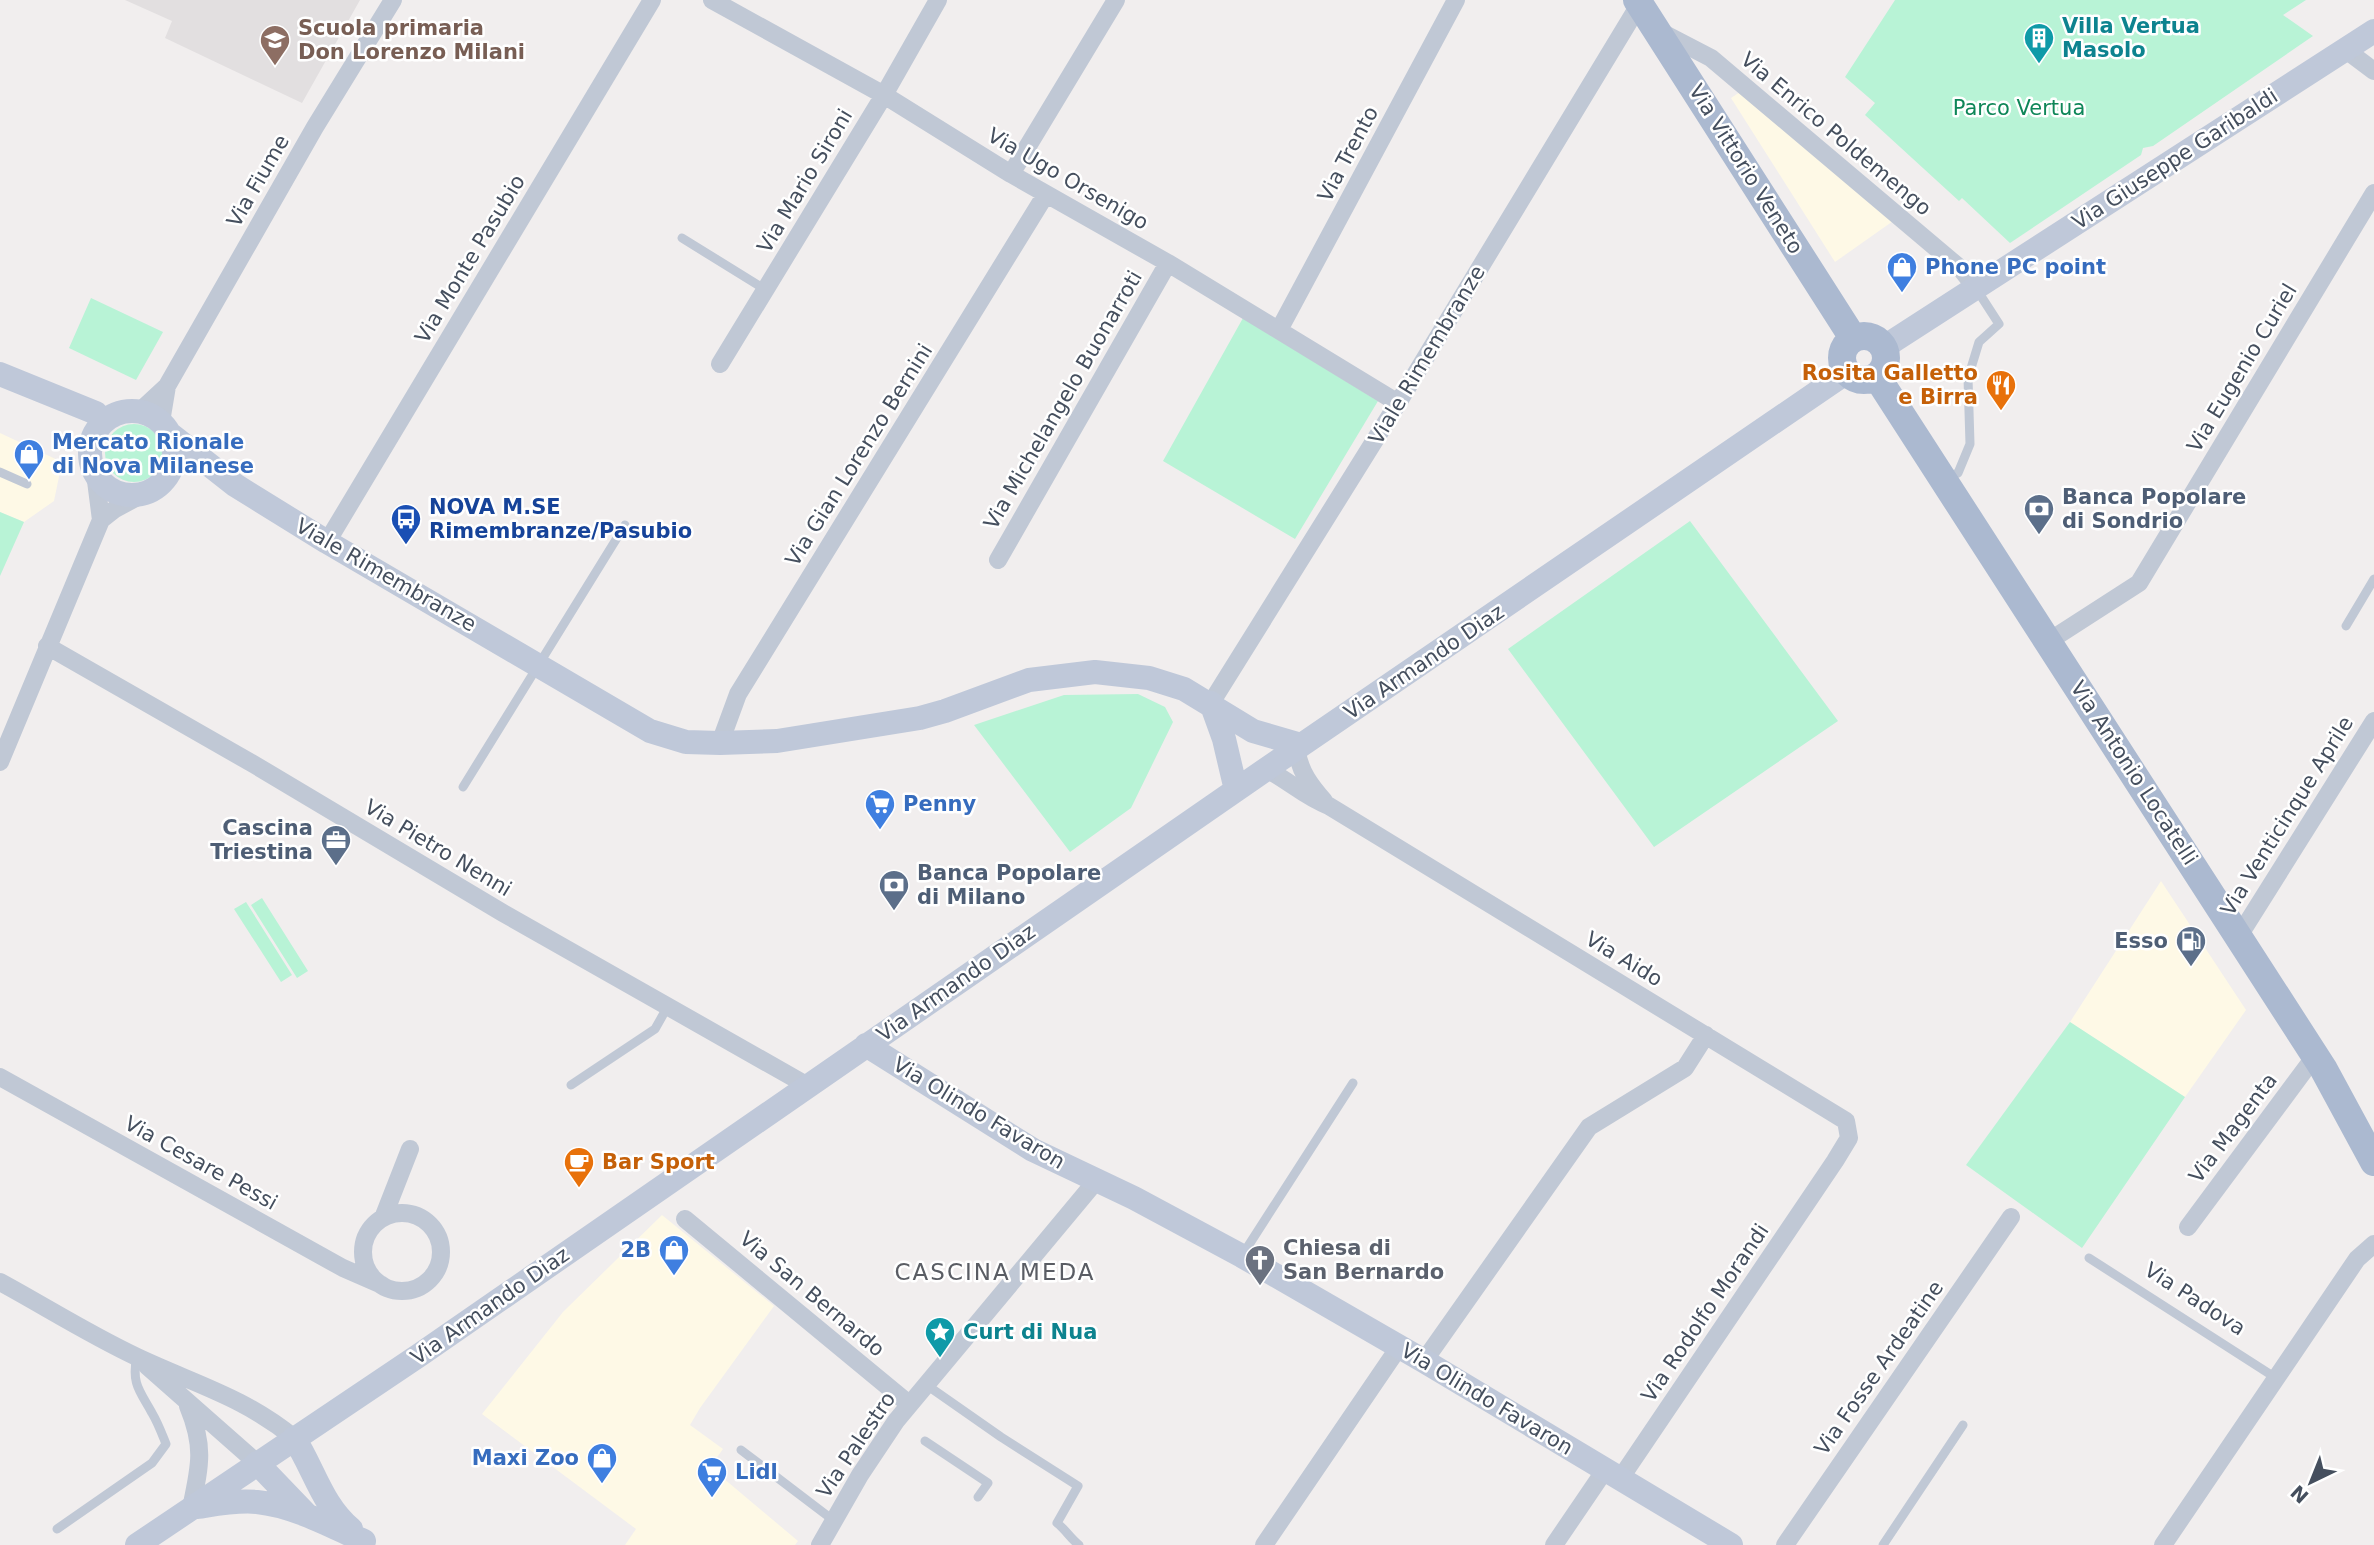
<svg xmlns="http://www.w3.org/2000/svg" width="2374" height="1545" viewBox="0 0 2374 1545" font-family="'DejaVu Sans',sans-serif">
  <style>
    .commercial { fill: #fef9e6 }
    .education { fill: #e2dfe0 }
    .green { fill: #b8f3d6 }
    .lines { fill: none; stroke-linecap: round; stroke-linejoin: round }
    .lane { stroke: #c0c8d5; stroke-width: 9 }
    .street { stroke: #c0c8d5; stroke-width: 18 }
    .secondary { stroke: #bfc8d9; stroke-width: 24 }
    .primary { stroke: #abb9d0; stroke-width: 28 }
    .labels { text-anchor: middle; stroke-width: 5; stroke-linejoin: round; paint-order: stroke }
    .culture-label { font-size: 21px; font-weight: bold; fill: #0d838f; stroke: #fff; text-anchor: start }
    .education-label { font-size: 21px; font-weight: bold; fill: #785e54; stroke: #fff; text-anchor: start }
    .park-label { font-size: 21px; fill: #0e8658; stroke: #fff }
    .street-label { font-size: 21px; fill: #454f5e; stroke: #fff }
    .shop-label { font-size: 21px; font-weight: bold; fill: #366cbe; stroke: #fff; text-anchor: start }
    .food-label { font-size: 21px; font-weight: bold; fill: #c56008; stroke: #fff; text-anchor: end }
    .service-label { font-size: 21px; font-weight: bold; fill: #4e5e75; stroke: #fff; text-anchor: start }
    .transit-label { font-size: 21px; font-weight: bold; fill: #164399; stroke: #fff; text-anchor: start }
    .worship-label { font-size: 21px; font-weight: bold; fill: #5b616d; stroke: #fff; text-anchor: start }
    .neighbourhood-label { font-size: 23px; letter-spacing: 2px; fill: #5a5d64; stroke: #fff }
  </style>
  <rect width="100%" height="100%" fill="#f1eeee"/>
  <path class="commercial" d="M1743 90 1896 219 1835 262 1731 98Z
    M0 433 62 462 54 501 24 522 0 512Z
    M2161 881 2246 1010 2185 1097 2070 1022Z
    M662 1215 774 1306 700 1408 690 1425 723 1449 710 1467 798 1541 795 1545H625L636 1529 482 1414 563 1312Z"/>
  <path class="education" d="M125 0H360L302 103 165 38 172 21Z"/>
  <path class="green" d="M1895 0H2306L2283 15 2313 36 2153 146 2143 148 2141 155 2010 243 1962 198 1959 201 1865 115 1875 103 1845 77Z
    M91 298 163 332 136 380 69 348Z
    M1243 318 1378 401 1295 539 1163 461Z
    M105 453a29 29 0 1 1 58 0a29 29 0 1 1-58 0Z
    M0 512 24 522 0 576Z
    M1690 521 1838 721 1654 847 1508 649Z
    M1138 694 1165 707 1173 722 1131 808 1070 852 974 725 1064 695Z
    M262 898 308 971 297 978 251 905Z
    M246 902 292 975 281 982 234 909Z
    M2070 1022 2185 1097 2082 1248 1966 1165Z"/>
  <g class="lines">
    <path class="lane" d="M682 238 766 290
      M0 472 27 484
      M1945 478 1958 473 1970 444 1968 378 1979 342 1999 324 1977 290
      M2346 626 2374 579
      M463 787 625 525
      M571 1085 655 1029 668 1006
      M1243 1254 1353 1083
      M2089 1258 2276 1378
      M928 1386 1001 1437 1078 1486 1057 1523C1066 1530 1070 1538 1079 1545
      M925 1441 988 1483 978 1497
      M741 1450 833 1520
      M57 1529 152 1463 166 1444C162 1434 158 1423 152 1413 140 1391 131 1384 137 1356
      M1883 1545 1963 1425"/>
    <path class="street" d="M712 0 884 95 1011 174 1168 263 1398 403
      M1659 31 1711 58 1961 269 1975 287
      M2346 50 2374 71
      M1011 174 1116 0
      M1279 330 1456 0
      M720 364 884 95 938 0
      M140 411 167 386
      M161 422 167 386 315 127 393 0
      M101 520 115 509 143 494
      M327 542 652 0
      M998 560 1168 263
      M2049 641 2139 583 2374 193
      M47 646 255 765 503 913 808 1086
      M1211 703 1398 403 1642 0
      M720 743 738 694 1046 194
      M1301 745 1297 752C1300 772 1311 786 1324 801
      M0 762 101 520 95 473
      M1266 769C1288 780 1305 797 1329 806L1846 1121 1849 1138 1835 1161 1620 1479
      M2239 936 2374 721
      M0 1077 343 1268 382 1285
      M363 1252a39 39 0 1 1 78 0a39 39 0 1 1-78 0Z
      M383 1218 410 1149
      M685 1219 909 1404
      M2188 1227 2315 1056
      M0 1282C46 1307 90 1335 137 1357 194 1384 244 1397 294 1438
      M1424 1361 1589 1127 1685 1068 1706 1035
      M147 1366 257 1463
      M188 1406C205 1447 200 1466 191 1508
      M820 1545 860 1475 896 1421 1096 1181
      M1264 1545 1399 1347
      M1554 1545 1605 1470
      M1785 1545 2011 1217
      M2163 1545 2357 1259 2374 1244"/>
    <path class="secondary" d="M1884 347 2374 31
      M0 374 96 413 103 422
      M90 453a42 42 0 1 1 84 0a42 42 0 1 1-84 0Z
      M170 434 235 485 327 542 650 731 686 742 720 743 777 741 920 718 945 711 1029 680 1095 672 1149 678 1184 689 1253 731 1301 745
      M1211 703 1224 739 1236 790
      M866 1045 1033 1150 1134 1198 1242 1256 1424 1361 1731 1545
      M294 1438C314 1469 322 1505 351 1529
      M257 1463 305 1513
      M198 1507C217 1504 237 1500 257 1502 295 1506 330 1526 364 1541
      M137 1545 421 1354 1278 761 1847 372"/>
    <path class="primary" d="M1637 0 1853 338
      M1842 358a22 22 0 1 1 44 0a22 22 0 1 1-44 0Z
      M1877 377 2323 1068 2374 1162"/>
  </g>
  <defs>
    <g id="building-pin" transform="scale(1.575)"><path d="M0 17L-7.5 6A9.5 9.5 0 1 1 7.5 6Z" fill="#0f9aa8" stroke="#fff"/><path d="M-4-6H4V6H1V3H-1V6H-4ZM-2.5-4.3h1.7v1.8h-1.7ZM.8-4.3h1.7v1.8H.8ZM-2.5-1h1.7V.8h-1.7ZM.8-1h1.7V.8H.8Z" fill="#fff"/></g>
    <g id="school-pin" transform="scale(1.575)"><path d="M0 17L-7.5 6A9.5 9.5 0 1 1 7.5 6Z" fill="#8d6e63" stroke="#fff"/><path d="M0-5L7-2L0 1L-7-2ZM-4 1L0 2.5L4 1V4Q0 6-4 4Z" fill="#fff"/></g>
    <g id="shop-pin" transform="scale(1.575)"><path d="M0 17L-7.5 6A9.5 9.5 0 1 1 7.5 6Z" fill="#3f7fe0" stroke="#fff"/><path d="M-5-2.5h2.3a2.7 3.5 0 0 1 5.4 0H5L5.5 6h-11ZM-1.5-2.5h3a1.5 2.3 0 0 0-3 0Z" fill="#fff"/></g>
    <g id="restaurant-pin" transform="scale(1.575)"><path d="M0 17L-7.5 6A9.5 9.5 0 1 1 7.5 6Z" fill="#e8710a" stroke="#fff"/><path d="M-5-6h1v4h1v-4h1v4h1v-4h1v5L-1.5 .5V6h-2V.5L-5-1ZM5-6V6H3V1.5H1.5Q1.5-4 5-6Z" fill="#fff"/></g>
    <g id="bank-pin" transform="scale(1.575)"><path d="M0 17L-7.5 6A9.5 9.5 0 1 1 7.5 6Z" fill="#5c6f8a" stroke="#fff"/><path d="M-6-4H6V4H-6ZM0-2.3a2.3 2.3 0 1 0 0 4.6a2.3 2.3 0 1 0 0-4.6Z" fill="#fff"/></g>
    <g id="bus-pin" transform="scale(1.575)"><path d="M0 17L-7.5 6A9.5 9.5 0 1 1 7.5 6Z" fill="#1a4fb4" stroke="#fff"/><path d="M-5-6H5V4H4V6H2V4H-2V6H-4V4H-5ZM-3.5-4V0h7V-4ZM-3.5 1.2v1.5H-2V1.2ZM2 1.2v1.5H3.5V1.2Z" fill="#fff"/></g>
    <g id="supermarket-pin" transform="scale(1.575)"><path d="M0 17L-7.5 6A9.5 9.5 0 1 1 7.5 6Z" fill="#3f7fe0" stroke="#fff"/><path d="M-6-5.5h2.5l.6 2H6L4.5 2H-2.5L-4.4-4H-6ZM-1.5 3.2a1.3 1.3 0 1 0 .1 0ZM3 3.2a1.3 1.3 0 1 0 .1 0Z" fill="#fff"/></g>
    <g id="office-pin" transform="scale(1.575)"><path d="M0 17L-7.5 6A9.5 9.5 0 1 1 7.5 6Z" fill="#5c6f8a" stroke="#fff"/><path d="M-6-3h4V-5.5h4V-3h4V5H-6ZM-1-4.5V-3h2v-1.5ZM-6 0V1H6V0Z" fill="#fff"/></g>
    <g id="fuel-pin" transform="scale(1.575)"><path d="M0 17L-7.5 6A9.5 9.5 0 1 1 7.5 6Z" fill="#5c6f8a" stroke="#fff"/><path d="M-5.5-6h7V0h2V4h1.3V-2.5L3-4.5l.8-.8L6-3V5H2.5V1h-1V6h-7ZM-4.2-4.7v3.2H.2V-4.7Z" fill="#fff"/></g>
    <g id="cafe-pin" transform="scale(1.575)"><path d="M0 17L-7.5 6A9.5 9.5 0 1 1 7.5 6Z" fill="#e8710a" stroke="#fff"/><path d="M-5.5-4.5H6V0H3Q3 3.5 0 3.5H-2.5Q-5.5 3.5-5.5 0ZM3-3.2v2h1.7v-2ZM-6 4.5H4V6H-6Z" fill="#fff"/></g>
    <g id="church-pin" transform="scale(1.575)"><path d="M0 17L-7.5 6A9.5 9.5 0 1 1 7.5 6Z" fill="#6b7280" stroke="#fff"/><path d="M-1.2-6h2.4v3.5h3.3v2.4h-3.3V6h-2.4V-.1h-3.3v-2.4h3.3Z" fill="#fff"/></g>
    <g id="sight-pin" transform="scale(1.575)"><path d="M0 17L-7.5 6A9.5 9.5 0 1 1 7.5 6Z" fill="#0f9aa8" stroke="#fff"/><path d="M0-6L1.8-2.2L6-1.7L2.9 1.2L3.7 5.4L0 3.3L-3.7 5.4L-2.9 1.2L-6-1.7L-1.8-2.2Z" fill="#fff"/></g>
  </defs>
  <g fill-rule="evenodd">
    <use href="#building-pin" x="2039" y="38"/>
    <use href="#school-pin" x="275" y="40"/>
    <use href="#shop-pin" x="1902" y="267"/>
    <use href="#restaurant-pin" x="2001" y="385"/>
    <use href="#shop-pin" x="29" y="454"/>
    <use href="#bank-pin" x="2039" y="509"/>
    <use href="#bus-pin" x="406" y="519"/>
    <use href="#supermarket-pin" x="880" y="804"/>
    <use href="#office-pin" x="336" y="840"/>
    <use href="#bank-pin" x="894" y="885"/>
    <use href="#fuel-pin" x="2191" y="941"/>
    <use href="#cafe-pin" x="579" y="1162"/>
    <use href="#shop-pin" x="674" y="1250"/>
    <use href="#church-pin" x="1260" y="1260"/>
    <use href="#sight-pin" x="940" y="1332"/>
    <use href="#shop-pin" x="602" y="1458"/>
    <use href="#supermarket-pin" x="712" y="1472"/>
  </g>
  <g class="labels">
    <g class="culture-label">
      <text x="2062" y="33">Villa Vertua<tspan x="2062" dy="24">Masolo</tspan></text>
      <text x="963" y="1339">Curt di Nua</text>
    </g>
    <g class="education-label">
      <text x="298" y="35">Scuola primaria<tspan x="298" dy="24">Don Lorenzo Milani</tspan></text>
    </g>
    <g class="park-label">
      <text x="2019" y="115">Parco Vertua</text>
    </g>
    <g class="street-label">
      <text transform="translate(1836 134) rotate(40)" y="7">Via Enrico Poldemengo</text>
      <text transform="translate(1348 154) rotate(-62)" y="7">Via Trento</text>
      <text transform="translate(2175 159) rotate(-33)" y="7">Via Giuseppe Garibaldi</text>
      <text transform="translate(1746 169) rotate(58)" y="7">Via Vittorio Veneto</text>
      <text transform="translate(1068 179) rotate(30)" y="7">Via Ugo Orsenigo</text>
      <text transform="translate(258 181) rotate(-60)" y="7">Via Fiume</text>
      <text transform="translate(805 181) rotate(-59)" y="7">Via Mario Sironi</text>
      <text transform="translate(470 259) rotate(-59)" y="7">Via Monte Pasubio</text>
      <text transform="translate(1427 355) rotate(-59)" y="7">Viale Rimembranze</text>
      <text transform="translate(2242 368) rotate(-59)" y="7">Via Eugenio Curiel</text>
      <text transform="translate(1063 400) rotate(-60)" y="7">Via Michelangelo Buonarroti</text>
      <text transform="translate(859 455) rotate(-58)" y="7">Via Gian Lorenzo Bernini</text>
      <text transform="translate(386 575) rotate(30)" y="7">Viale Rimembranze</text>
      <text transform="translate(1424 662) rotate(-34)" y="7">Via Armando Diaz</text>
      <text transform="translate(2134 773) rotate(57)" y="7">Via Antonio Locatelli</text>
      <text transform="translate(2287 816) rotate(-58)" y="7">Via Venticinque Aprile</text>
      <text transform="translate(438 848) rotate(31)" y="7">Via Pietro Nenni</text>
      <text transform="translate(1624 959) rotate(31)" y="7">Via Aido</text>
      <text transform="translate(956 983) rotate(-35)" y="7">Via Armando Diaz</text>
      <text transform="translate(979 1113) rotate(31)" y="7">Via Olindo Favaron</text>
      <text transform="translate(2233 1128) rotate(-53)" y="7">Via Magenta</text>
      <text transform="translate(201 1163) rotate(29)" y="7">Via Cesare Pessi</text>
      <text transform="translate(812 1294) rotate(40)" y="7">Via San Bernardo</text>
      <text transform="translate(2195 1299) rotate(33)" y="7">Via Padova</text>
      <text transform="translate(490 1306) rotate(-35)" y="7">Via Armando Diaz</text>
      <text transform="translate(1705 1313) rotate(-56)" y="7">Via Rodolfo Morandi</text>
      <text transform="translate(1879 1368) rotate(-55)" y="7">Via Fosse Ardeatine</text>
      <text transform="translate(1487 1399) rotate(31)" y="7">Via Olindo Favaron</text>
      <text transform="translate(856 1445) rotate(-56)" y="7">Via Palestro</text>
    </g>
    <g class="shop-label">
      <text x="1925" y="274">Phone PC point</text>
      <text x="52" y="449">Mercato Rionale<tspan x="52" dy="24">di Nova Milanese</tspan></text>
      <text x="903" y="811">Penny</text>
      <text x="651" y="1257" text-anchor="end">2B</text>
      <text x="579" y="1465" text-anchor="end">Maxi Zoo</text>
      <text x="735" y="1479">Lidl</text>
    </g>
    <g class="food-label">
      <text x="1978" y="380">Rosita Galletto<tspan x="1978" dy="24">e Birra</tspan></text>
      <text x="602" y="1169" text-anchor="start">Bar Sport</text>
    </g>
    <g class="service-label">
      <text x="2062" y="504">Banca Popolare<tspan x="2062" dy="24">di Sondrio</tspan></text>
      <text x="313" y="835" text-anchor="end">Cascina<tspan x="313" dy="24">Triestina</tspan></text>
      <text x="917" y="880">Banca Popolare<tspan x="917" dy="24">di Milano</tspan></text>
      <text x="2168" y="948" text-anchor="end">Esso</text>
    </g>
    <g class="transit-label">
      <text x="429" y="514">NOVA M.SE<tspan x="429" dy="24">Rimembranze/Pasubio</tspan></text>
    </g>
    <g class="worship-label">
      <text x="1283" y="1255">Chiesa di<tspan x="1283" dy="24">San Bernardo</tspan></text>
    </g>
    <g class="neighbourhood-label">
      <text x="995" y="1280">CASCINA MEDA</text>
    </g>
  </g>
  <g transform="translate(2311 1482) rotate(223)" stroke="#ffffff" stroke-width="5" paint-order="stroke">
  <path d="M0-5L12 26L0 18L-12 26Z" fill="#454f5e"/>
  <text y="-10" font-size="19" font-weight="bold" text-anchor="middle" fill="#454f5e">N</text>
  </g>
</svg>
